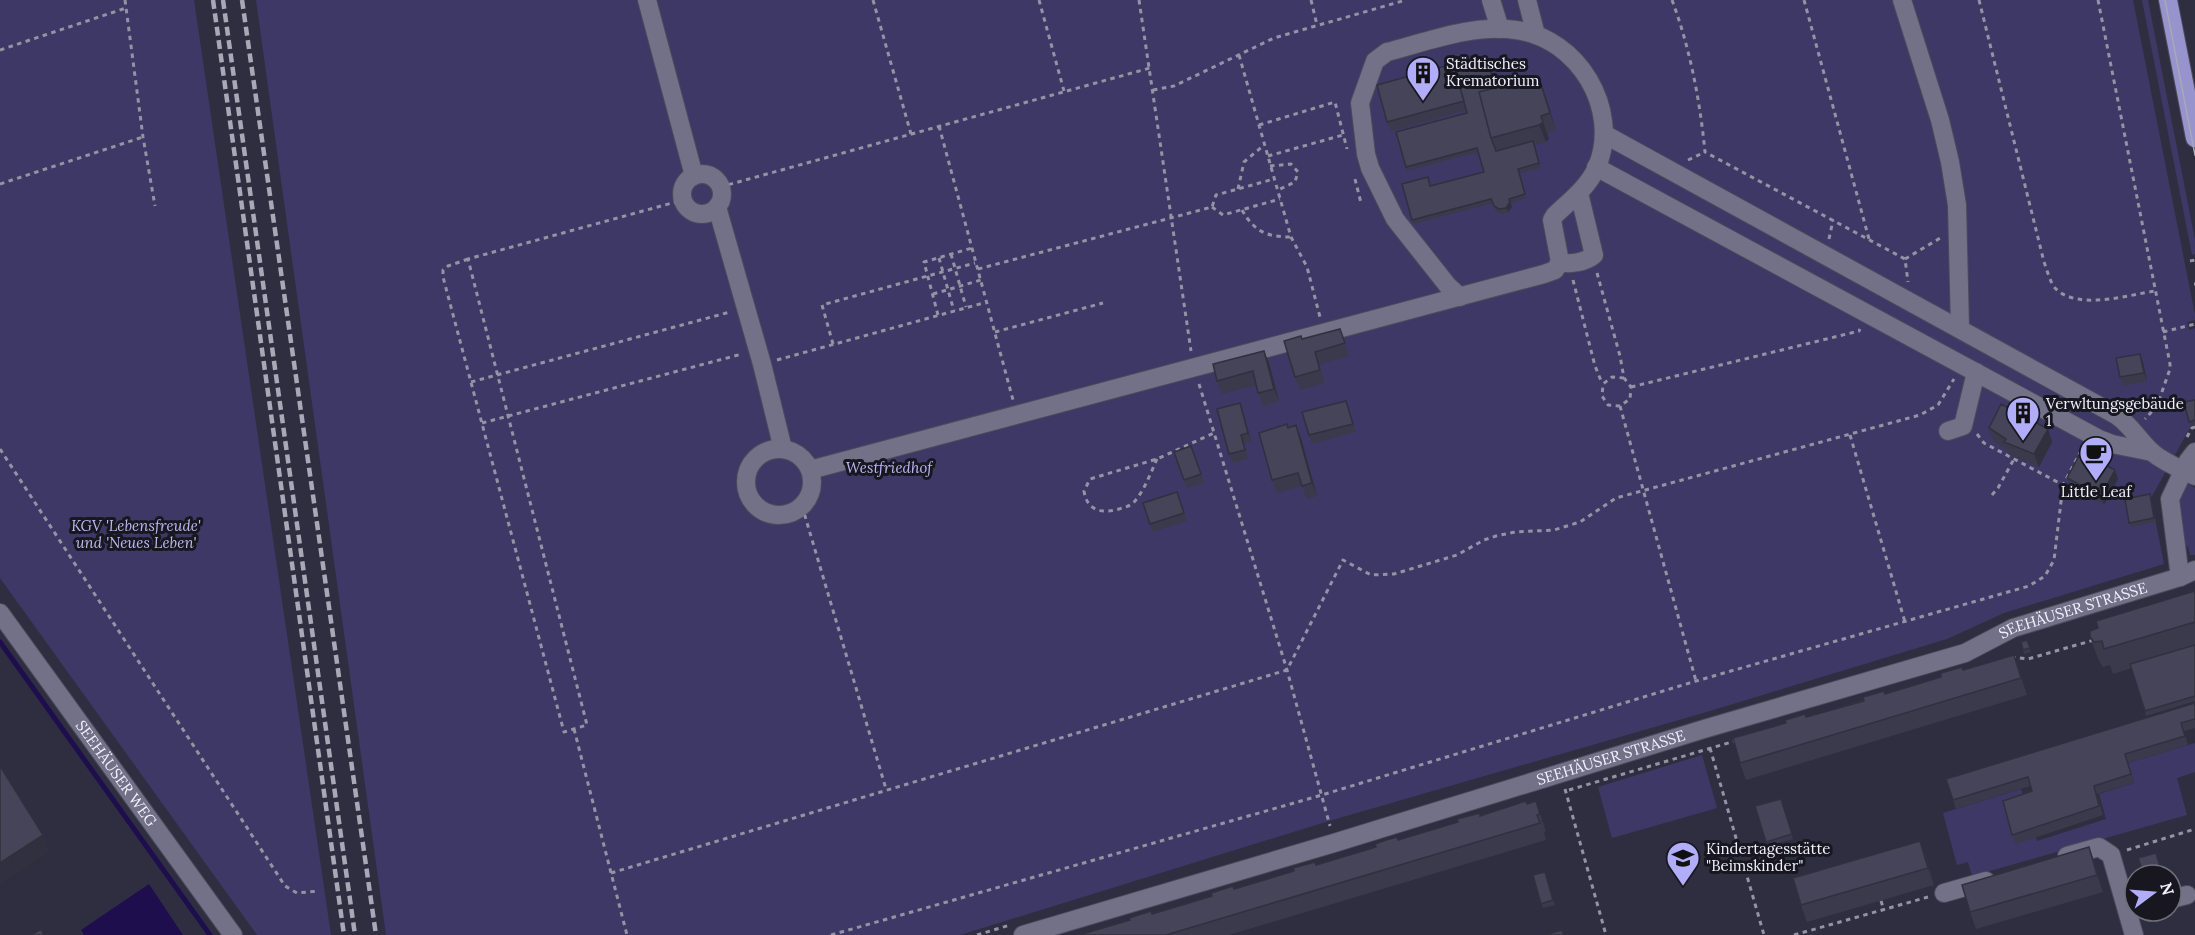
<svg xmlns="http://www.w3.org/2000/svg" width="2195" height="935" viewBox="0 0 2195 935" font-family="Lora,serif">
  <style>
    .green { fill: #3d3866 }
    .water { fill: #1e0e4e }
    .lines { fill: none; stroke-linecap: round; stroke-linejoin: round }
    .stream { stroke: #1e0e4e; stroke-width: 5 }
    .minor-casing { stroke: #4c4b5b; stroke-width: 20 }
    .major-casing { stroke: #4c4b5b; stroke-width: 20 }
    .path { stroke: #9393a3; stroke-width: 3; stroke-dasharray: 4.5 4.5; stroke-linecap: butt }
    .minor { stroke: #727187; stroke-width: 18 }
    .major { stroke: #9793cc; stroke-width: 18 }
    .tram { stroke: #a8a8b7; stroke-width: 1.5 }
    .rail { stroke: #a8a8b7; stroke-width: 4.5; stroke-dasharray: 9 4.5; stroke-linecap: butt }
    .wall { fill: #3b3a4c }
    .shaded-wall { fill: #30303e }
    .building { fill: #454458; stroke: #30303e; stroke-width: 1.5 }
    .labels { text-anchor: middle; stroke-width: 6; stroke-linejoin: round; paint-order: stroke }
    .poi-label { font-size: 15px; fill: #f2f2ff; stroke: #181720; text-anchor: start }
    .park-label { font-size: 15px; font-style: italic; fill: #bbb8f3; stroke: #181720 }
    .street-label { font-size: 15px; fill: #f2f2ff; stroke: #181720 }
  </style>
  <rect width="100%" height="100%" fill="#2f2e41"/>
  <path class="green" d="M0 0H194L331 935H257L0 578Z
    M256 0H2133L2195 315V320L2187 322 2189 330 2195 328V425L2191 426 2151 498 2164 564 2004 613 1947 639 1710 711 1329 821 960 935H386Z
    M2142 0H2148L2195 240V254L2192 255Z
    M2188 484 2195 488V555H2190L2188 546 2185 547 2177 506 2185 486Z
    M2195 743V772L2177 778 2187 815 1972 876 1968 862 1957 865 1943 813 2021 789 2037 841 2106 819 2099 794 2134 783 2128 763Z
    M1702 755 1717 808 1612 838 1598 787Z"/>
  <path class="water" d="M149 884 183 935H84L81 930Z"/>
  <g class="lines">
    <path class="stream" d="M0 642 210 935"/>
    <g class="minor-casing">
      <g id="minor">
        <path d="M647 0 694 176"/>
        <path d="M1491 0 1500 29"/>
        <path d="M1527 0 1536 35"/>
        <path d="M1902 0 1940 120 1950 162 1957 205 1960 327"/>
        <path d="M1604 134 2116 415C2131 425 2139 441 2153 453 2165 463 2181 469 2195 476"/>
        <path d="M1596 167 2099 439 2112 444 2152 452"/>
        <circle cx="702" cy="194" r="20"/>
        <path d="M717 207 762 364 783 449"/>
        <path d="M1460 297 1448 286 1395 219 1370 168 1366 154 1360 103 1375 61 1387 52C1429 41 1472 24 1516 30 1578 38 1621 109 1597 167 1588 187 1571 200 1555 215L1552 220 1560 262C1570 265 1586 262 1594 255L1579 193"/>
        <path d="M1948 431 1963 426 1976 372"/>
        <circle cx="779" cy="482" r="33"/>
        <path d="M810 470 1544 274 1555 270 1560 262"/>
        <path d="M2180 577 2170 499 2188 461 2195 452"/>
        <path id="s1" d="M0 613 233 935"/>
        <path d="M2067 856 2099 847 2111 855 2134 935"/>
        <path d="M1944 893 1986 881"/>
        <path d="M2171 899 2187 895"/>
        <path id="s2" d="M1023 935 1334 843 1704 729 1965 653 2013 628 2180 577 2195 570"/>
      </g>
    </g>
    <g class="major-casing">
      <path id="major" d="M2168 0 2195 138"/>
    </g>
    <path class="path" d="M125 0 143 137 155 206
      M873 0 911 134
      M1039 0 1064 91
      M1139 0 1191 351
      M1311 0 1317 25
      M1672 0C1690 48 1700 101 1705 152L1905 259 1908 282
      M1804 0 1869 239
      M1979 0 2044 262C2047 270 2050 282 2055 288 2077 311 2128 295 2155 291
      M2098 0 2170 364V369L2157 406 2145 419
      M0 50 126 8
      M1239 55 1291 237 1307 267 1320 317
      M1153 90 1174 86 1274 38 1406 0
      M1259 125 1335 102 1347 149
      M939 126 1013 400
      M1268 156 1343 135
      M1688 160 1705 152
      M1270 166 1291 164 1298 172 1295 182 1278 190
      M1355 179 1361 203
      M0 184 143 137
      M720 187 1150 68
      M1238 189 1244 162 1264 145
      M1212 207 1223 215 1280 199
      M1242 210C1254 231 1266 237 1291 237
      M1829 239 1833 220
      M951 254 966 307
      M939 258 954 311
      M468 259 448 266 443 270V277L564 732 587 725 468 259 683 200
      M1905 259 1942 237
      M2190 261 2195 260
      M978 269 1212 207 1216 195 1274 179
      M1597 273 1620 356 1624 378 1631 387 1630 399 1620 406 1608 405 1602 396 1603 384 1612 377 1624 378
      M1573 280 1595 366 1602 383
      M2194 284H2195
      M933 294 981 280
      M938 315 924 262 972 248
      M995 332 1103 303
      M2163 332 2195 324
      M833 344 822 305 975 263
      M777 360 987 302
      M471 382 730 312
      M1199 384 1287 670 1330 826
      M1631 387 1859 331 1860 329
      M1620 406 1696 681
      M482 423 742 354
      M1977 434 1984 443 2063 485
      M1850 435 1905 622
      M2187 437 2192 428 2195 427
      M0 449 285 886 297 893 319 891
      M1157 459C1151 472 1145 489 1135 501 1131 506 1125 507 1119 509 1102 514 1087 511 1084 491L1090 479 1157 459 1214 433
      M1992 495 1998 488 2014 459
      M802 506 886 789
      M2011 657 2028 659 2094 640
      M574 729 627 935
      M1710 748 1764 935
      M1565 789 1606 935
      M1569 790 1735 741
      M2127 850 2195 829
      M611 873 1287 670 1343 560 1371 575 1394 574 1457 555 1484 540 1496 536 1515 532 1554 530 1580 522 1616 498 1920 415 1938 405 1954 379
      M1881 901 1884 910
      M831 935 1322 795 1696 681 2029 586 2045 576 2054 560 2063 485 2082 449
      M977 935 1010 925
      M1794 935 1928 897"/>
    <use href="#minor" class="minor"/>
    <use href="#major" class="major"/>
    <path class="tram" d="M2165 0 2195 155"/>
    <path class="rail" d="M213 0 344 935
      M223 0 355 935
      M242 0 376 935"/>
  </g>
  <path class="wall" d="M1472 65 1494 81 1518 82 1534 86 1547 101 1556 130 1547 133 1549 139 1546 142 1535 145 1541 168 1520 173 1526 198 1511 203 1512 207 1508 212 1501 214 1495 210 1493 203 1413 224 1412 220 1431 186 1484 172 1478 152 1407 171 1406 167 1467 113V110L1391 131 1387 122 1455 69Z
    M1340 329 1349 356 1319 365 1325 383 1300 390 1295 377 1302 339Z
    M1264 351 1269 363 1279 401 1263 406 1256 385 1222 394 1217 381Z
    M2143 362 2147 381 2123 386 2120 377Z
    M2195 400V425L2191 426 2189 422Z
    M1346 401 1356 432 1312 444 1309 435Z
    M1243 412 1251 442 1244 443 1248 459 1232 463 1229 454Z
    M1288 427 1301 438 1317 496 1307 499 1302 486 1277 493 1272 480Z
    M1989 428 2048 429 2052 442 2039 467 2009 455 2007 450 1993 441Z
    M1191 446 1204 483 1187 488 1174 452Z
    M2067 478 2118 479 2104 505 2070 486Z
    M1177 492 1187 521 1153 532 1143 503Z
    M2150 494 2156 522 2131 527 2129 523Z
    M2195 591V701L2146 716 2132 668 2113 674 2110 665 2103 667 2099 661 2090 637Z
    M2027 640 2031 652 2024 654 2023 650Z
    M1963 670 2020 672 2027 695 1746 780 1740 763 1806 717Z
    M2195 703V728L2184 731 2188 745 2128 763 2134 783 2097 794 2103 815 2016 844 2012 835 2032 791 2030 786 1956 809 1953 800Z
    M1781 799 1793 839 1768 846 1755 806Z
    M1536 801 1546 831 1544 832 1546 840 1229 935H1079L1481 816Z
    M1920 841 1927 858 1934 885 1807 922 1801 905Z
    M2089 847 2095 864 2103 892 1976 929 1970 912Z
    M2156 853 2162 871 2149 875H2144L2138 858Z
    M1545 872 1555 905 1543 908 1541 904Z"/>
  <path class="shaded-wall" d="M1541 84 1547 101 1556 130 1550 113Z
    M1541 116 1549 139 1546 142 1539 125Z
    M1510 202 1512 207 1508 212 1506 208Z
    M1264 351 1269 363 1279 401 1274 389Z
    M2140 354 2143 362 2147 381 2144 373Z
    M1240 403 1243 412 1251 442 1248 433Z
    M1296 425 1301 438 1317 496 1312 483Z
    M2048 429 2052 442 2039 467 2034 454Z
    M2115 470 2118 479 2104 505 2101 496Z
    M2014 655 2020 672 2027 695 2021 678Z
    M1536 801 1543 818 1546 831 1540 814Z
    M43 835 49 852 0 884V863Z
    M1920 841 1927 858 1934 885 1928 868Z
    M2089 847 2095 864 2103 892 2097 875Z"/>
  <path class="building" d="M1467 60 1472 65 1488 61 1493 81 1516 76 1518 82 1479 92 1491 138 1496 151 1533 141 1539 163 1518 169 1525 194 1509 199 1510 202 1506 208 1499 209 1494 206 1491 199 1412 220 1402 184 1428 177 1430 186 1484 172 1477 148 1406 167 1396 132 1467 113 1455 69 1458 63Z
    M1453 64 1464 101 1387 122 1377 85Z
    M1528 79 1532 81 1534 86 1541 84 1550 113 1541 116 1543 122 1539 125 1491 138 1479 92Z
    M1340 329 1345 343 1315 352 1320 370 1295 377 1284 341 1301 336 1302 339Z
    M1264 351 1274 389 1258 393 1253 371 1217 381 1213 364Z
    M2140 354 2144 373 2120 377 2116 358Z
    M2195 400V420L2189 422 2184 402Z
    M1346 401 1353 424 1309 435 1302 412Z
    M1240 403 1248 433 1241 435 1245 450 1229 454 1217 409Z
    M2001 404 2048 429 2034 454 2004 442 2006 439 1989 428Z
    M1287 424 1288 428 1296 425 1312 483 1302 486 1298 473 1272 480 1259 433Z
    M1191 446 1201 474 1184 480 1174 452Z
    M2081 452 2115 470 2101 496 2067 478Z
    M1177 492 1184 513 1150 524 1143 503Z
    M2150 494 2154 518 2129 523 2125 499Z
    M2195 591V622L2104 649 2102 641 2094 642 2090 637V631L2098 628 2096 621Z
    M2027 640 2030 648 2023 650 2021 642Z
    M2195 645V696L2145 711 2130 664Z
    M2014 655 2021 678 1740 763 1733 738 1786 723 1785 720 1805 714 1806 717 1864 701 1863 697 1884 691 1885 694 1941 677V673L1962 667 1963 670Z
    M2195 703V719L2181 723 2185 736 2125 754 2131 774 2094 786 2099 806 2012 835 2003 801 2032 791 2028 777 1953 800 1946 779Z
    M0 766 43 835 0 863Z
    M1781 799 1792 834 1766 842 1755 806Z
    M1526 801 1527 804 1536 801 1540 814 1537 815 1540 823 1166 935H1079L1130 920 1129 918 1151 911 1152 914 1212 896 1211 893 1233 886 1234 889 1294 871 1293 868 1315 862 1316 865 1376 847 1375 844 1386 840 1397 837 1398 840 1458 822 1457 819 1480 813V816Z
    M1920 841 1928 868 1801 905 1793 878Z
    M2089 847 2097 875 1970 912 1962 885Z
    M2156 853 2160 867 2143 872 2138 858Z
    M1545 872 1553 900 1541 904 1533 875Z
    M41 929 44 935H31Z
    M1562 930 1564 935H1545Z"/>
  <defs>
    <g id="building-pin" transform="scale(1.725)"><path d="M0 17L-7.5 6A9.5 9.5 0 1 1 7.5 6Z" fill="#b2adf9" stroke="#181720"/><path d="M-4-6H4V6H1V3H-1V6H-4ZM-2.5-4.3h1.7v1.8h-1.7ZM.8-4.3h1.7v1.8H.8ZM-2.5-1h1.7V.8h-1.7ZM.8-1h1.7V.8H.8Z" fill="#111"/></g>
    <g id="cafe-pin" transform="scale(1.725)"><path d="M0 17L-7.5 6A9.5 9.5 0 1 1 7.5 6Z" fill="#b2adf9" stroke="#181720"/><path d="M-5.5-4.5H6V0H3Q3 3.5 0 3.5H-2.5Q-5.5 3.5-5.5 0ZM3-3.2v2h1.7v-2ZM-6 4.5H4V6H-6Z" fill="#111"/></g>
    <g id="school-pin" transform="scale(1.725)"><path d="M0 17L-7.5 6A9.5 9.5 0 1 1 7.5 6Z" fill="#b2adf9" stroke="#181720"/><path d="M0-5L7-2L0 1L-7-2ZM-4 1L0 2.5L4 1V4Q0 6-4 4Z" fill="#111"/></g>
  </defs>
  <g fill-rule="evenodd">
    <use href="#building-pin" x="1423" y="73"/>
    <use href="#building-pin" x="2023" y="413"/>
    <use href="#cafe-pin" x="2096" y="453"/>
    <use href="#school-pin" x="1683" y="858"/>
  </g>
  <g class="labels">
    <g class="poi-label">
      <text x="1446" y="69">Städtisches<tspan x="1446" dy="17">Krematorium</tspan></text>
      <text x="2046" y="409">Verwltungsgebäude<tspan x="2046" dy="17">1</tspan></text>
      <text x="2096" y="497" text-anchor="middle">Little Leaf</text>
      <text x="1706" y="854">Kindertagesstätte<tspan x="1706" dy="17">"Beimskinder"</tspan></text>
    </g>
    <g class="park-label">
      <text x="889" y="473">Westfriedhof</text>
      <text x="136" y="531">KGV 'Lebensfreude'<tspan x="136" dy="17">und 'Neues Leben'</tspan></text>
    </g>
    <g class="street-label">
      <text dy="5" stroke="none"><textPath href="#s2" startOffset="1100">SEEHÄUSER STRASSE</textPath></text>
      <text dy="5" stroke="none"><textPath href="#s2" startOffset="614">SEEHÄUSER STRASSE</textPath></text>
      <text dy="5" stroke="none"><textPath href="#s1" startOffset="198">SEEHÄUSER WEG</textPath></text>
    </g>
  </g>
  <g transform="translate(2153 893) rotate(74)"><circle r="28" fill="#181720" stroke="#6f6f79" stroke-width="1.5"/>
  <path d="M0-4.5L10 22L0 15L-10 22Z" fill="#b2adf9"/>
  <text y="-9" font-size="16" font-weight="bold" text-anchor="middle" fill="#f2f2ff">N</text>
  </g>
</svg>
